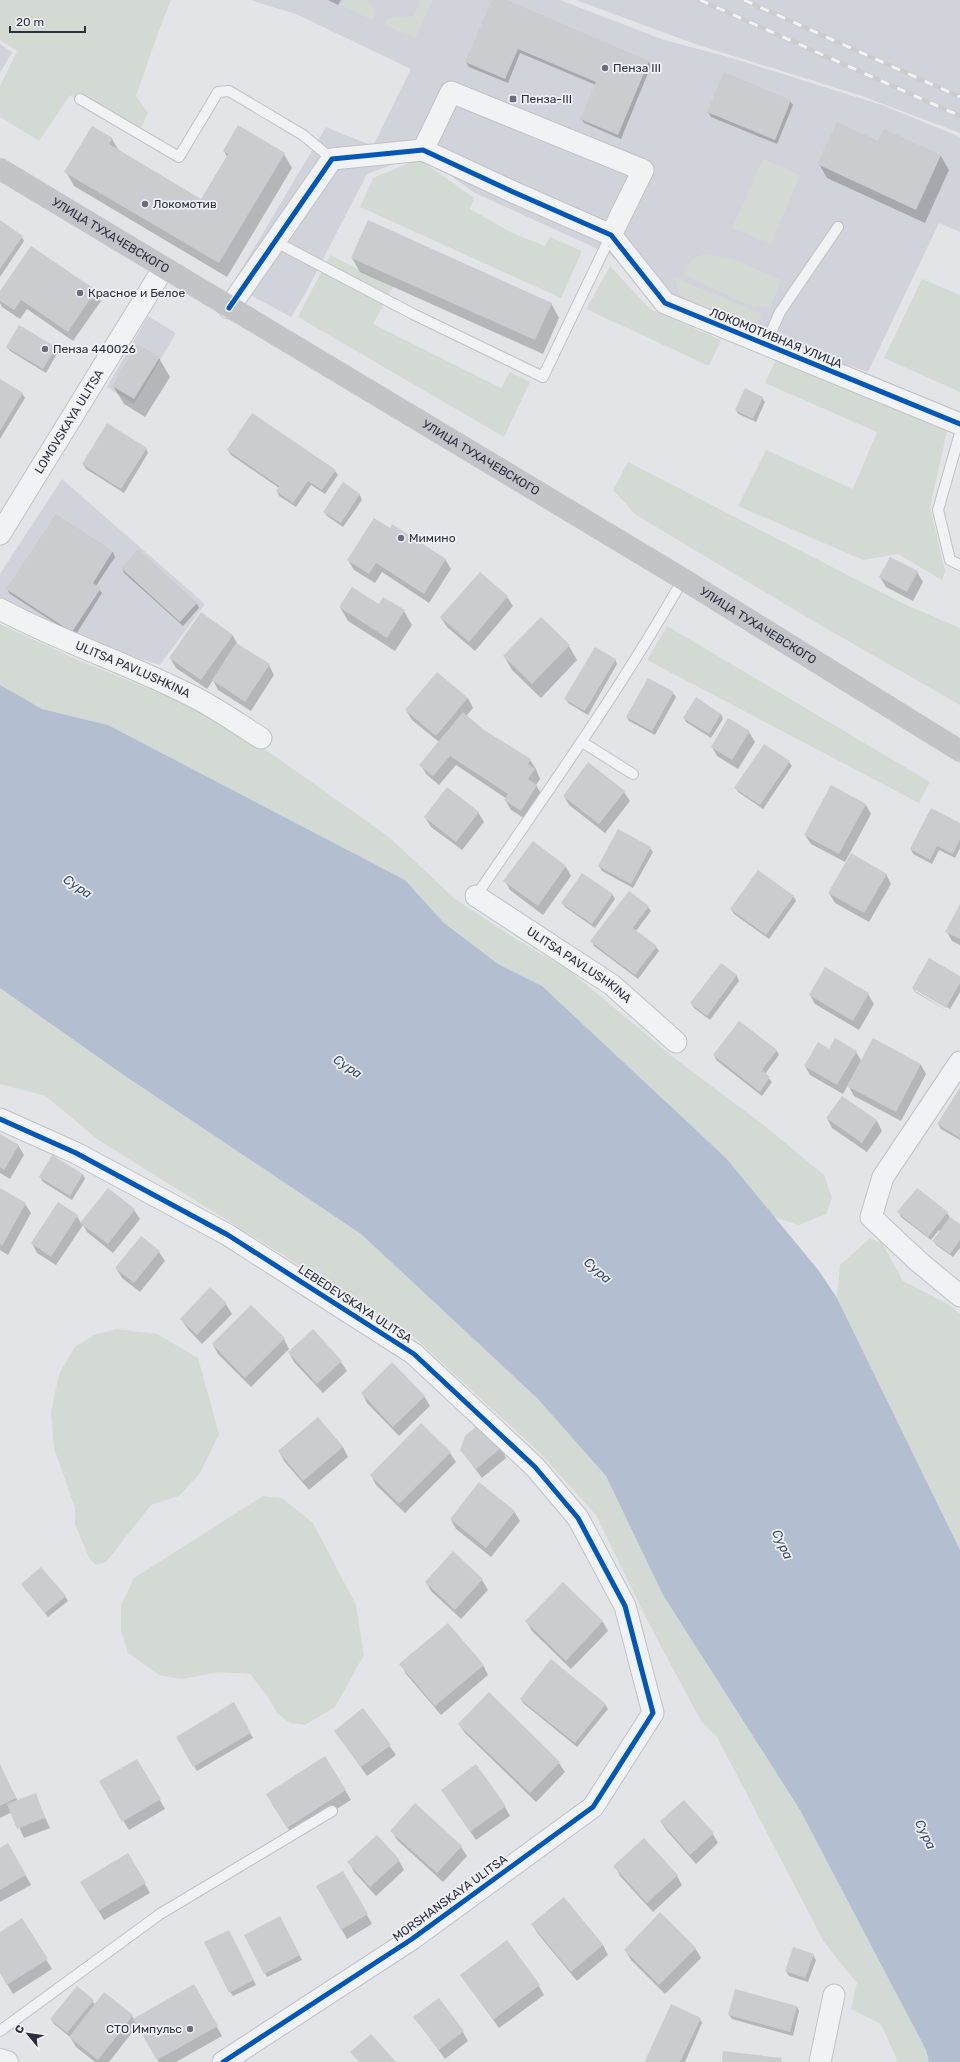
<svg xmlns="http://www.w3.org/2000/svg" width="960" height="2062" viewBox="0 0 960 2062" font-family="Rubik,sans-serif">
  <style>
    .built { fill: #d1d3da }
    .green { fill: #d2dad3 }
    .water { fill: #b3bed0 }
    .shadow { fill: #0003 }
    .building { fill: #cbcccf }
    .lines { fill: none; stroke-linecap: round; stroke-linejoin: round }
    .service-casing { stroke: #c1c2c5; stroke-width: 12 }
    .minor-casing { stroke: #c1c2c5; stroke-width: 23 }
    .tertiary-casing { stroke: #c1c2c5; stroke-width: 24 }
    .service { stroke: #f1f2f4; stroke-width: 10 }
    .minor { stroke: #f1f2f4; stroke-width: 21 }
    .tertiary { stroke: #f1f2f4; stroke-width: 22 }
    .secondary { stroke: #c3c4c8; stroke-width: 22 }
    .rail-casing { stroke: #cbccce; stroke-width: 4.5 }
    .rail { stroke: #f0f2f6; stroke-width: 3; stroke-dasharray: 9; stroke-linecap: butt }
    .cycleway-casing { stroke: #f0f2f6; stroke-width: 8 }
    .cycleway { stroke: #0057b8; stroke-width: 5 }
    .poi-dot { fill: #6b6e7a; stroke: #f0f2f6; stroke-width: 1.5 }
    .labels { text-anchor: middle; stroke-width: 3.5; stroke-linejoin: round; paint-order: stroke }
    .poi-label { font-size: 12px; fill: #2a2f3f; stroke: #f0f2f6; text-anchor: start }
    .street-label { font-size: 12px; fill: #2a2f3f; stroke: #f0f2f6 }
    .water-label { font-size: 13px; font-style: italic; fill: #374a70; stroke: #f0f2f6 }
  </style>
  <rect width="100%" height="100%" fill="#e3e4e7"/>
  <path class="built" d="M251 0H560L664 40 725 56 882 105 960 137V232L939 223 868 372 710 318 661 294 609 254 475 193 421 154 367 174 305 294 291 317 232 285 326 127 373 146 411 69 298 15Z
    M576 0H960V133L862 96 695 44Z
    M0 44 12 52 0 73Z
    M148 316 176 333 134 404 107 387Z
    M62 479 205 604 160 665 69 637 0 603V574Z"/>
  <path class="green" d="M0 0H171L159 30 136 96 148 113 138 134 70 95 39 141 0 117V86L17 51 0 40Z
    M344 0H366L376 13 372 20 341 5Z
    M418 0H433L415 38 385 25 388 18 413 16 420 3Z
    M419 159 474 198 470 209 512 233 545 246 550 237 582 251 561 298 360 207 373 178Z
    M763 159 800 175 771 244 732 228Z
    M704 254 733 259 781 280 770 308 746 304 683 274 693 259Z
    M330 255 393 287 373 324 501 388 510 372 530 382 504 437 298 317Z
    M610 266 650 309 721 340 709 366 586 309Z
    M675 278 761 313 760 320 748 323 722 317 679 294Z
    M922 279 960 295V392L884 358Z
    M778 355 948 427 930 507 945 571 942 580 898 554 863 560 738 506 766 450 853 489 877 432 765 383Z
    M628 462 904 604 960 628V705L815 622 636 515 613 490Z
    M0 624 80 661 196 708 272 754 389 837 455 899 514 938 570 971 678 1061 761 1123 824 1175 832 1198 826 1214 799 1225 774 1217 726 1158 542 986 498 964 444 923 405 880 108 725 42 709 3 688 0 685Z
    M667 626 930 782 919 803 647 660Z
    M0 988 125 1076 361 1234 537 1398 606 1476 663 1595 800 1810 926 2050 929 2062H898L881 2024 851 2009 857 1983 824 1942 717 1737 701 1721 648 1622 596 1515 540 1453 414 1337 97 1139 46 1096 0 1084Z
    M870 1238 882 1243 903 1281 948 1304 960 1314V1550L837 1298 840 1265Z
    M116 1329 157 1334 198 1358 219 1434 200 1473 179 1496 151 1505 106 1562 96 1565 89 1558 75 1524V1508L54 1448 51 1412 59 1374 75 1347 94 1335Z
    M263 1496 282 1498 313 1523 356 1605 364 1655 335 1707 305 1725 290 1723 277 1713 268 1697 250 1674 219 1672 182 1679 159 1675 128 1653 121 1631V1605L134 1578Z"/>
  <path class="water" d="M0 685 42 709 108 725 405 880 444 923 498 964 542 986 726 1158 819 1271 837 1298 960 1550V2062H929L926 2050 800 1810 663 1595 606 1476 537 1398 361 1234 125 1076 0 988Z"/>
  <path class="shadow" d="M328 0H341L338 5Z
    M493 0H504L649 62 651 66 621 139 584 123 581 119 596 85 520 53 508 83 469 67 466 62Z
    M790 101 793 105 777 144 711 117 708 112Z
    M884 130 941 156 949 170 925 223 827 178 819 164 878 142Z
    M112 139 119 151 202 200 227 157 224 151 284 154 292 168 227 277 74 186 66 172Z
    M0 222 22 237 24 241 0 277Z
    M31 247 95 291 101 301 73 341 27 309 20 319 2 307 0 303V293Z
    M352 258 551 303 559 318 543 354 360 272Z
    M7 347 56 348 58 352 46 373 10 351Z
    M159 358 170 377 145 417 124 404 113 386Z
    M0 380 22 393 25 398 0 439Z
    M762 398 765 402 756 422 738 414 736 410Z
    M146 448 148 453 124 493 86 469 83 464Z
    M228 450 335 471 338 475 325 494 311 485 296 507 279 496 277 491 279 488 231 455Z
    M343 484 360 495 362 500 343 527 327 516 324 512Z
    M56 515 113 552 115 557 96 586 102 593 75 636 10 594 7 589Z
    M390 529 445 559 451 569 429 603 382 572 375 583 354 570 348 560Z
    M138 550 197 604 199 608 183 626 124 573 122 568Z
    M917 572 923 582 913 601 886 587 880 577Z
    M507 597 513 606 475 651 447 627 441 618Z
    M379 605 404 611 412 625 395 651 348 621 340 607Z
    M202 614 233 636 238 645 269 665 274 675 251 711 218 690 213 680 207 689 176 668 170 658Z
    M569 646 577 660 541 698 512 670 504 656Z
    M615 659 617 664 588 715 568 703 566 699Z
    M673 693 676 697 655 735 629 721 627 717Z
    M468 698 473 708 466 716 483 731 530 760 536 769 540 779 536 785 542 795 527 820 511 810 505 800 507 799 456 765 439 785 426 774 421 765 439 742 412 720 406 710Z
    M721 714 723 719 711 738 686 722 684 718Z
    M749 732 755 742 738 769 717 756 712 747Z
    M789 762 792 766 763 809 738 792 736 788Z
    M624 792 630 801 605 833 569 805 564 796Z
    M866 805 871 814 845 862 811 844 805 835Z
    M478 812 484 822 462 850 431 827 425 817Z
    M960 824V848L955 858 939 850 932 864 913 854 911 849Z
    M533 843 566 867 571 876 543 915 510 890 505 881Z
    M650 848 653 852 633 888 602 871 599 866Z
    M886 874 891 884 869 922 835 903 829 893Z
    M612 894 615 899 595 928 565 907 562 903Z
    M794 897 796 901 769 939 734 914 731 909Z
    M960 906V945L952 941 947 932Z
    M648 907 651 911 636 931 656 947 659 951 638 979 594 946 592 941Z
    M721 964 737 976 739 981 710 1020 694 1008 691 1003Z
    M825 968 868 994 874 1004 859 1030 815 1004 810 995Z
    M960 977V992L950 1009 915 989V991L949 1012 915 992 913 988Z
    M740 1022 777 1051 779 1055 765 1074 772 1082 762 1096 716 1060 714 1055Z
    M874 1040 921 1065 926 1074 901 1121 854 1096 848 1085 843 1094 810 1075 805 1066 829 1050 856 1052 862 1062Z
    M960 1089V1140L941 1129 938 1124Z
    M842 1097 877 1121 882 1131 867 1152 832 1128 827 1118Z
    M0 1135 18 1145 24 1155 10 1179 0 1173Z
    M83 1174 85 1179 72 1200 43 1182 40 1177Z
    M0 1189 25 1204 31 1213 8 1255 0 1250Z
    M134 1210 140 1219 113 1253 87 1232 83 1225 56 1265 37 1253 32 1243 77 1216 81 1223Z
    M899 1212 947 1213 950 1218 960 1225V1248L953 1257 936 1245 934 1241 941 1231 939 1230 931 1240 901 1217Z
    M159 1252 165 1261 140 1292 122 1278 116 1268Z
    M210 1289 226 1304 232 1314 202 1344 187 1328 181 1319Z
    M313 1330 341 1362 347 1371 323 1393 294 1362 289 1352Z
    M284 1339 289 1349 251 1387 218 1354 213 1345Z
    M362 1393 424 1396 430 1406 399 1436 367 1403Z
    M318 1418 343 1447 348 1457 309 1490 284 1461 279 1451Z
    M421 1424 450 1453 456 1462 405 1513 376 1485 371 1475Z
    M501 1448 506 1458 482 1478 461 1450Z
    M514 1511 520 1521 491 1557 456 1529 451 1520Z
    M453 1553 482 1580 488 1590 461 1619 431 1591 426 1582Z
    M563 1583 603 1622 608 1631 571 1669 532 1631 526 1621Z
    M22 1585 65 1596 68 1601 48 1617Z
    M401 1664 483 1665 488 1675 441 1715 406 1674Z
    M521 1699 605 1704 608 1709 577 1747 523 1703Z
    M233 1704 253 1738 197 1771 177 1737Z
    M363 1709 396 1755 367 1776 335 1731Z
    M459 1724 559 1763 565 1772 536 1802 465 1733Z
    M137 1760 165 1809 129 1830 100 1782Z
    M0 1768 18 1801 35 1795 50 1828 24 1838 12 1812 0 1818Z
    M345 1790 351 1800 293 1836 272 1804Z
    M442 1790 505 1807 510 1816 476 1840Z
    M416 1805 461 1847 467 1856 443 1882 397 1840 392 1831Z
    M661 1822 713 1834 718 1843 696 1864 667 1831Z
    M8 1844 31 1885 0 1902V1849Z
    M128 1854 150 1893 104 1920 81 1882Z
    M399 1861 404 1870 376 1896 354 1872 349 1862Z
    M615 1866 677 1876 682 1885 653 1912 620 1876Z
    M343 1872 372 1924 347 1939 317 1886Z
    M564 1898 603 1945 608 1955 577 1981 538 1934 532 1924Z
    M22 1920 52 1969 13 1994 0 1972V1934Z
    M282 1922 302 1960 267 1977 265 1973Z
    M231 1936 256 1985 233 1996 230 1992Z
    M695 1948 701 1958 665 1994 631 1960 625 1950Z
    M813 1955 816 1960 808 1982 789 1976 786 1971Z
    M461 1975 539 1986 544 1995 499 2028Z
    M194 1985 222 2036 176 2062H159L138 2025 109 2062H95L76 2047 70 2037 54 2024 51 2019 77 1987 96 2005 132 2016 134 2019Z
    M797 2007 799 2011 793 2036 732 2019 729 2015Z
    M415 2017 463 2032 468 2041 445 2059Z
    M700 2019 702 2023 685 2062H646Z"/>
  <path class="building" d="M492 0H507L649 61 618 135 580 119 596 82 518 49 505 79 465 62Z
    M724 72 791 100 775 140 707 112Z
    M837 122 878 141 884 129 941 155 916 210 817 164Z
    M238 125 285 153 219 263 64 172 92 126 113 138 109 144 201 199 228 154 223 151Z
    M0 220 23 236 0 269Z
    M368 220 552 303 535 340 351 258Z
    M31 246 96 290 68 332 21 300 14 310 0 301V291Z
    M19 325 56 347 43 369 6 347Z
    M137 344 160 357 134 399 112 386Z
    M0 379 23 393 0 431Z
    M745 388 763 397 753 419 735 410Z
    M252 413 336 470 322 490 308 481 293 503 276 491 279 486 227 450Z
    M107 423 147 448 121 489 82 464Z
    M343 482 360 494 341 523 323 512Z
    M56 514 113 551 93 583 101 588 72 632 6 589Z
    M374 518 390 528 392 524 446 559 424 594 376 563 369 574 347 560Z
    M138 549 197 603 180 622 121 568Z
    M890 557 918 571 907 592 879 577Z
    M480 572 508 596 469 642 440 617Z
    M352 587 379 604 383 597 405 610 387 638 339 607Z
    M201 612 233 635 201 680 169 658Z
    M541 617 570 645 532 684 503 656Z
    M236 643 270 664 245 702 212 680Z
    M595 647 616 659 585 711 564 699Z
    M437 672 468 698 436 736 405 710Z
    M648 678 674 692 652 731 626 717Z
    M696 697 721 714 709 734 683 718Z
    M463 712 484 730 531 759 528 764 535 769 528 779 537 785 521 811 504 800 508 794 450 756 433 776 419 765Z
    M728 718 750 731 732 760 711 747Z
    M764 744 790 761 760 805 734 788Z
    M588 762 625 791 599 824 563 796Z
    M831 785 866 804 839 854 804 835Z
    M447 787 479 812 456 842 424 817Z
    M931 808 960 823V839L953 854 937 846 930 860 910 849Z
    M618 829 651 847 631 884 598 866Z
    M533 841 566 866 538 906 503 881Z
    M851 853 887 874 864 913 828 893Z
    M758 870 794 896 766 935 730 909Z
    M582 873 613 894 592 924 561 903Z
    M629 891 649 906 633 928 657 946 635 975 590 941Z
    M960 904V939L945 932Z
    M929 958 960 976V983L946 1008 912 988Z
    M721 963 737 975 707 1016 690 1003Z
    M825 967 869 993 853 1021 809 995Z
    M739 1021 777 1050 762 1070 770 1077 760 1092 713 1055Z
    M835 1038 857 1051 837 1085 804 1066 818 1042 829 1049Z
    M873 1038 921 1064 896 1112 847 1086Z
    M960 1088V1138L937 1124Z
    M842 1096 877 1120 862 1143 826 1118Z
    M0 1134 19 1145 4 1170 0 1167Z
    M52 1155 83 1174 70 1196 39 1177Z
    M0 1188 26 1203 2 1246 0 1244Z
    M108 1188 135 1209 108 1244 80 1223Z
    M917 1188 948 1212 928 1237 897 1212Z
    M58 1202 78 1215 51 1257 31 1243Z
    M950 1217 960 1224V1240L950 1254 932 1241Z
    M141 1236 160 1251 134 1283 115 1268Z
    M210 1287 227 1303 197 1335 180 1319Z
    M251 1305 285 1338 245 1378 212 1344Z
    M313 1329 342 1361 317 1384 288 1352Z
    M392 1362 425 1396 393 1427 361 1393Z
    M318 1417 343 1447 303 1481 278 1451Z
    M421 1423 451 1452 399 1504 370 1475Z
    M480 1423 501 1448 476 1469 460 1450 465 1436Z
    M479 1482 515 1511 486 1548 450 1519Z
    M453 1551 483 1579 455 1610 425 1582Z
    M41 1567 66 1596 45 1613 21 1584Z
    M563 1582 603 1621 566 1661 525 1621Z
    M448 1623 484 1665 435 1706 399 1664Z
    M551 1659 606 1704 575 1743 520 1699Z
    M489 1692 560 1762 530 1793 458 1724Z
    M234 1702 251 1733 193 1767 176 1737Z
    M363 1708 391 1745 361 1767 334 1731Z
    M325 1756 346 1790 287 1828 266 1794Z
    M137 1759 161 1799 122 1822 99 1781Z
    M0 1764 16 1798 0 1806Z
    M476 1764 506 1806 470 1832 441 1790Z
    M36 1793 45 1818 17 1829 7 1804Z
    M684 1800 714 1833 690 1855 660 1821Z
    M415 1803 462 1846 437 1873 390 1831Z
    M377 1835 400 1860 370 1887 347 1862Z
    M644 1838 678 1875 647 1903 613 1866Z
    M8 1843 26 1875 0 1890V1848Z
    M128 1853 146 1883 98 1911 80 1882Z
    M343 1871 368 1914 341 1930 316 1886Z
    M564 1897 603 1945 571 1972 531 1924Z
    M660 1912 696 1948 659 1985 624 1950Z
    M280 1916 300 1955 264 1974 244 1935Z
    M22 1918 48 1959 7 1985 0 1973V1932Z
    M229 1930 254 1980 229 1993 204 1942Z
    M507 1940 540 1985 493 2020 460 1975Z
    M793 1947 814 1954 805 1978 785 1971Z
    M194 1984 218 2026 157 2060 133 2019Z
    M77 1986 94 2000 67 2033 50 2019Z
    M735 1989 797 2006 790 2032 728 2015Z
    M104 1992 133 2015 98 2060 69 2037Z
    M439 1998 464 2031 439 2050 413 2017Z
    M671 2004 701 2018 680 2062H646L645 2061Z
    M371 2034 396 2062H359L350 2052Z
    M723 2051 782 2058 781 2062H722Z"/>
  <g class="lines">
    <g class="service-casing">
      <path id="service" d="M80 99 179 157 218 92 229 91 303 135 332 159
        M274 241 413 314 543 377 611 235
        M766 344 780 312 838 227
        M960 433 938 510 950 560 960 565
        M582 742 633 774
        M476 896C547 792 621 689 683 579
        M0 2031 160 1914 332 1811"/>
    </g>
    <g class="minor-casing">
      <g id="minor">
        <path d="M423 150 451 92 643 170 611 235"/>
        <path d="M229 308 332 159 423 150 511 191 611 235 665 303 960 424"/>
        <path id="s1" d="M0 534 163 269"/>
        <path id="s2" d="M0 609C63 643 133 665 196 698 219 710 240 725 261 738"/>
        <path id="s3" d="M476 896 612 985 676 1042"/>
        <path d="M960 1062 883 1177 871 1217 919 1262 960 1296"/>
        <path d="M0 1119 76 1153 228 1235 414 1354 535 1467 578 1518 625 1606 653 1713 593 1807 412 1939 223 2062"/>
        <path d="M820 2062 834 1995"/>
      </g>
    </g>
    <g class="tertiary-casing">
      <path id="tertiary" d="M0 2060 7 2062"/>
    </g>
    <use href="#service" class="service"/>
    <use href="#minor" class="minor"/>
    <use href="#tertiary" class="tertiary"/>
    <path class="secondary" id="s4" d="M0 169 683 579 960 751"/>
    <g class="rail-casing">
      <path id="rail" d="M700 0 960 116
        M744 0 960 97"/>
    </g>
    <use href="#rail" class="rail"/>
    <g class="cycleway-casing">
      <path id="cycleway" d="M229 308 332 159 423 150 511 191 611 235 665 303 960 424
        M0 1119 76 1153 228 1235 414 1354 535 1467 578 1518 625 1606 653 1713 593 1807 412 1939 223 2062"/>
    </g>
    <use href="#cycleway" class="cycleway"/>
  </g>
  <g class="poi-dot">
    <circle cx="605" cy="68" r="4"/>
    <rect x="509" y="95" width="8" height="8" rx="2"/>
    <circle cx="145" cy="204" r="4"/>
    <circle cx="80" cy="293" r="4"/>
    <circle cx="45" cy="349" r="4"/>
    <circle cx="401" cy="538" r="4"/>
    <circle cx="190" cy="2029" r="4"/>
  </g>
  <g class="labels">
    <g class="poi-label">
      <text x="613" y="72">Пенза III</text>
      <text x="521" y="103">Пенза-III</text>
      <text x="153" y="208">Локомотив</text>
      <text x="88" y="297">Красное и Белое</text>
      <text x="53" y="353">Пенза 440026</text>
      <text x="409" y="542">Мимино</text>
      <text x="182" y="2033" text-anchor="end">СТО Импульс</text>
    </g>
    <g class="street-label">
      <text dy="4" stroke="none"><textPath href="#s4" startOffset="129">УЛИЦА ТУХАЧЕВСКОГО</textPath></text>
      <text transform="translate(776 338) rotate(22)" y="4">ЛОКОМОТИВНАЯ УЛИЦА</text>
      <text dy="4" stroke="none"><textPath href="#s1" startOffset="132">LOMOVSKAYA ULITSA</textPath></text>
      <text dy="4" stroke="none"><textPath href="#s4" startOffset="561">УЛИЦА ТУХАЧЕВСКОГО</textPath></text>
      <text dy="4" stroke="none"><textPath href="#s4" startOffset="885">УЛИЦА ТУХАЧЕВСКОГО</textPath></text>
      <text dy="4" stroke="none"><textPath href="#s2" startOffset="146">ULITSA PAVLUSHKINA</textPath></text>
      <text dy="4" stroke="none"><textPath href="#s3" startOffset="124">ULITSA PAVLUSHKINA</textPath></text>
      <text transform="translate(355 1304) rotate(33)" y="4">LEBEDEVSKAYA ULITSA</text>
      <text transform="translate(450 1898) rotate(-36)" y="4">MORSHANSKAYA ULITSA</text>
    </g>
    <g class="water-label">
      <text transform="translate(78 886) rotate(34)" y="5">Сура</text>
      <text transform="translate(348 1066) rotate(34)" y="5">Сура</text>
      <text transform="translate(598 1270) rotate(41)" y="5">Сура</text>
      <text transform="translate(783 1544) rotate(64)" y="5">Сура</text>
      <text transform="translate(926 1834) rotate(64)" y="5">Сура</text>
    </g>
  </g>
  <g transform="translate(28 2034) rotate(299)" stroke="#f0f2f6" stroke-width="3" paint-order="stroke">
  <path d="M0-3L7 15L0 10L-7 15Z" fill="#2a2f3f"/>
  <text y="-6" font-size="11" font-weight="bold" text-anchor="middle" fill="#2a2f3f">С</text>
  </g>
  <path d="M10 26v6h75v-6" fill="none" stroke="#2a2f3f" stroke-width="2"/>
  <text x="16" y="26" font-size="12" fill="#2a2f3f" stroke="#f0f2f6" stroke-width="3" paint-order="stroke">20 m</text>
</svg>
